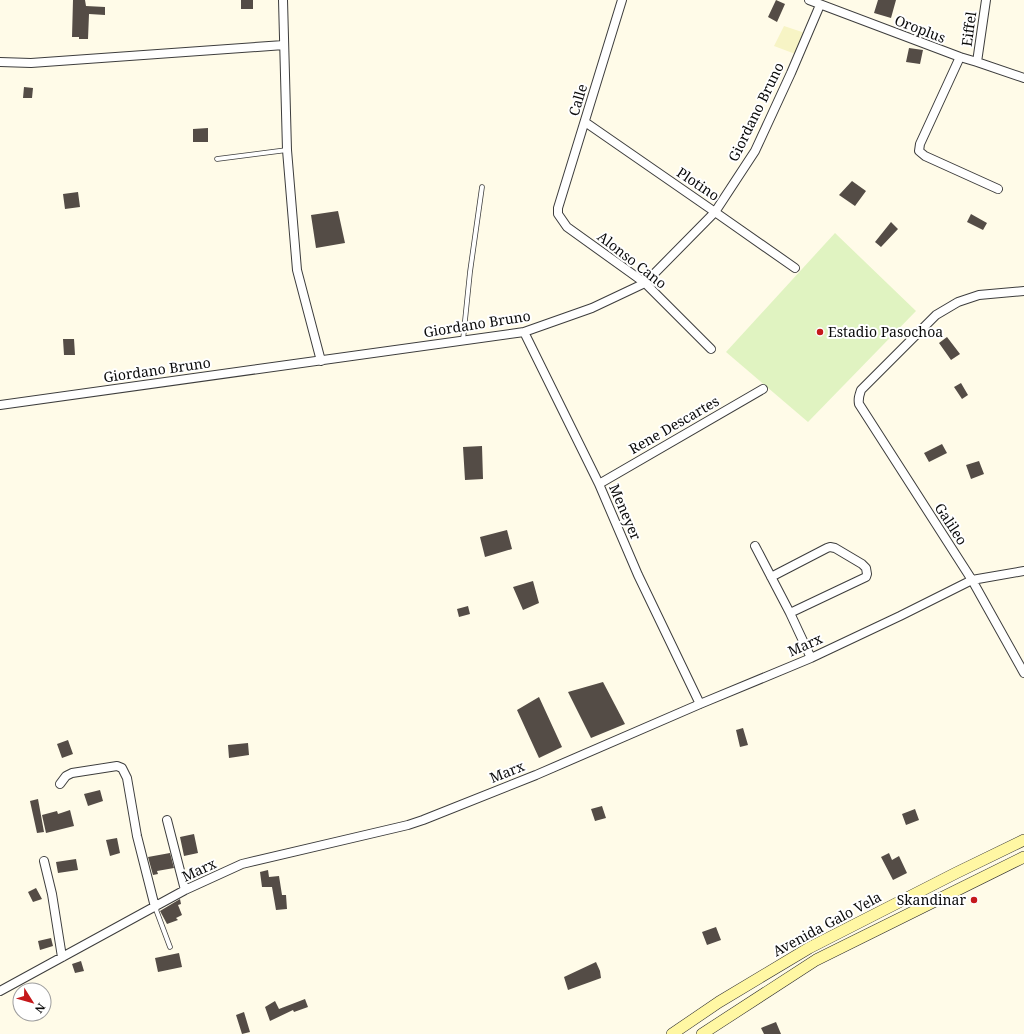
<svg xmlns="http://www.w3.org/2000/svg" width="1024" height="1034" viewBox="0 0 1024 1034" font-family="'Noto Serif',serif">
  <style>
    .farmland { fill: #f7f4c5 }
    .pitch { fill: #e0f3c1 }
    .building { fill: #544c46 }
    .lines { fill: none; stroke-linecap: round; stroke-linejoin: round }
    .service-casing { stroke: #3d3d3d; stroke-width: 5.5 }
    .minor-casing { stroke: #3d3d3d; stroke-width: 10 }
    .secondary-casing { stroke: #2c2c2c; stroke-width: 12 }
    .service { stroke: #fff; stroke-width: 4 }
    .minor { stroke: #fff; stroke-width: 8 }
    .secondary { stroke: #fff7a3; stroke-width: 11 }
    .poi-dot { fill: #c5181b; stroke: #fff; stroke-width: 1.5 }
    .labels { text-anchor: middle; stroke-width: 4; stroke-linejoin: round; paint-order: stroke }
    .street-label { font-size: 14px; fill: #0a0a0a; stroke: #fff }
    .poi-label { font-size: 14px; fill: #0a0a0a; stroke: #fff; text-anchor: start }
  </style>
  <rect width="100%" height="100%" fill="#fffbe8"/>
  <path class="farmland" d="M784 26 805 33 798 55 774 46Z"/>
  <path class="pitch" d="M835 233 916 311 808 422 726 352Z"/>
  <path class="building" d="M73 0H85L86 6 105 7V15L89 14 88 39H79V37H72Z
    M241 0H253V9H241Z
    M776 0 785 4 777 22 768 17Z
    M878 0H896L891 18 874 13Z
    M909 48 923 50 920 64 906 62Z
    M24 87 33 88 32 98H23Z
    M208 128V142H193V129Z
    M852 181 866 191 855 206 839 195Z
    M78 192 80 207 65 209 63 194Z
    M338 211 345 243 316 248 311 215Z
    M971 214 987 223 983 230 967 222Z
    M891 222 898 229 881 247 875 242Z
    M947 337 960 354 951 360 939 343Z
    M63 339H74L75 355H64Z
    M961 383 968 395 962 399 954 387Z
    M942 444 947 453 929 462 924 453Z
    M482 446 483 479 465 480 463 447Z
    M979 461 984 474 971 479 966 465Z
    M507 530 512 549 485 557 480 537Z
    M533 581 539 603 523 610 513 587Z
    M468 606 470 614 459 617 457 609Z
    M603 682 625 724 591 738 568 692Z
    M539 697 562 747 539 758 517 710Z
    M743 728 748 745 740 747 736 730Z
    M68 740 73 754 62 758 57 744Z
    M248 743 249 755 229 758 228 745Z
    M100 790 103 801 88 806 84 794Z
    M38 799 44 832 37 833 30 801Z
    M602 806 606 818 595 821 591 809Z
    M915 809 919 820 906 825 902 814Z
    M70 810 74 826 46 833 42 815 57 811 58 814Z
    M194 834 198 853 184 856 180 837Z
    M117 838 120 853 110 856 106 840Z
    M170 853 174 868 157 871 158 874 153 875 148 857Z
    M889 853 892 860 899 856 907 873 893 880 881 857Z
    M76 859 78 870 58 873 56 862Z
    M268 870 269 877 279 876 282 895H286L287 909 276 910 272 887H262L260 872Z
    M36 888 42 899 33 902 28 892Z
    M180 899 181 904 178 905 182 915 176 918 178 920 167 924 160 911Z
    M716 927 721 940 707 945 702 932Z
    M51 938 53 946 40 950 38 941Z
    M179 953 182 967 158 972 155 958Z
    M81 961 84 971 75 973 72 964Z
    M596 962 600 971 601 978 568 990 564 977Z
    M305 999 308 1007 294 1012 293 1010 270 1021 265 1007 275 1001 279 1009Z
    M244 1012 250 1032 242 1034 236 1015Z
    M776 1022 781 1034H764L761 1028Z"/>
  <g class="lines">
    <g class="service-casing">
      <path id="service" d="M217 159 287 150
        M463 340 470 272 482 187
        M155 907 170 947"/>
    </g>
    <g class="minor-casing">
      <path id="minor" d="M283 0 287 150 297 270 321 361
        M622 0 558 208V214L567 227 645 283 711 349
        M809 0 960 57 977 62 1024 78
        M960 57 920 144 919 151 925 156 998 189
        M0 62 31 63 284 45
        M977 62 986 0
        M585 122 715 212 795 268
        M1024 291 979 295 958 302 936 315 861 390C859 396 858 399 859 404L972 580 1024 673
        M524 332 599 484 638 575 700 704
        M0 405 524 332 592 308 645 283 715 212 755 151 791 73 820 5
        M599 484 763 389
        M755 546 790 613 811 658
        M771 577 827 548 830 547 835 548 862 564 866 568 867 574 866 577 790 613
        M60 784 66 776 72 773 117 766 122 768 127 778 137 836 155 907
        M167 820 185 890
        M44 861 52 894 62 957
        M0 991 185 890 242 864 408 825 423 820 536 775 700 704 811 658 900 616 972 580 1024 571"/>
    </g>
    <g class="secondary-casing">
      <path id="secondary" d="M672 1034 719 1002 809 948 956 873 1024 840
        M702 1034 816 960 1024 857"/>
    </g>
    <use href="#service" class="service"/>
    <use href="#minor" class="minor"/>
    <use href="#secondary" class="secondary"/>
  </g>
  <g class="poi-dot">
    <circle cx="820" cy="332" r="4"/>
    <circle cx="974" cy="900" r="4"/>
  </g>
  <g class="labels">
    <g class="street-label">
      <text transform="translate(920 29) rotate(21)" y="5">Oroplus</text>
      <text transform="translate(969 29) rotate(-82)" y="5">Eiffel</text>
      <text transform="translate(578 100) rotate(-73)" y="5">Calle</text>
      <text transform="translate(756 112) rotate(-64)" y="5">Giordano Bruno</text>
      <text transform="translate(698 184) rotate(34)" y="5">Plotino</text>
      <text transform="translate(632 260) rotate(38)" y="5">Alonso Cano</text>
      <text transform="translate(477 324) rotate(-9)" y="5">Giordano Bruno</text>
      <text transform="translate(157 370) rotate(-8)" y="5">Giordano Bruno</text>
      <text transform="translate(674 425) rotate(-30)" y="5">Rene Descartes</text>
      <text transform="translate(625 512) rotate(67)" y="5">Meneyer</text>
      <text transform="translate(951 524) rotate(57)" y="5">Galileo</text>
      <text transform="translate(805 645) rotate(-24)" y="5">Marx</text>
      <text transform="translate(507 772) rotate(-22)" y="5">Marx</text>
      <text transform="translate(199 870) rotate(-25)" y="5">Marx</text>
      <text transform="translate(827 924) rotate(-28)" y="5">Avenida Galo Vela</text>
    </g>
    <g class="poi-label">
      <text x="828" y="337">Estadio Pasochoa</text>
      <text x="966" y="905" text-anchor="end">Skandinar</text>
    </g>
  </g>
  <g transform="translate(32 1002) rotate(127)"><circle r="19" fill="#ffffff" stroke="#9d9d9d"/>
  <path d="M0-3L7 15L0 10L-7 15Z" fill="#c5181b"/>
  <text y="-6" font-size="11" font-weight="bold" text-anchor="middle" fill="#0a0a0a">N</text>
  </g>
</svg>
